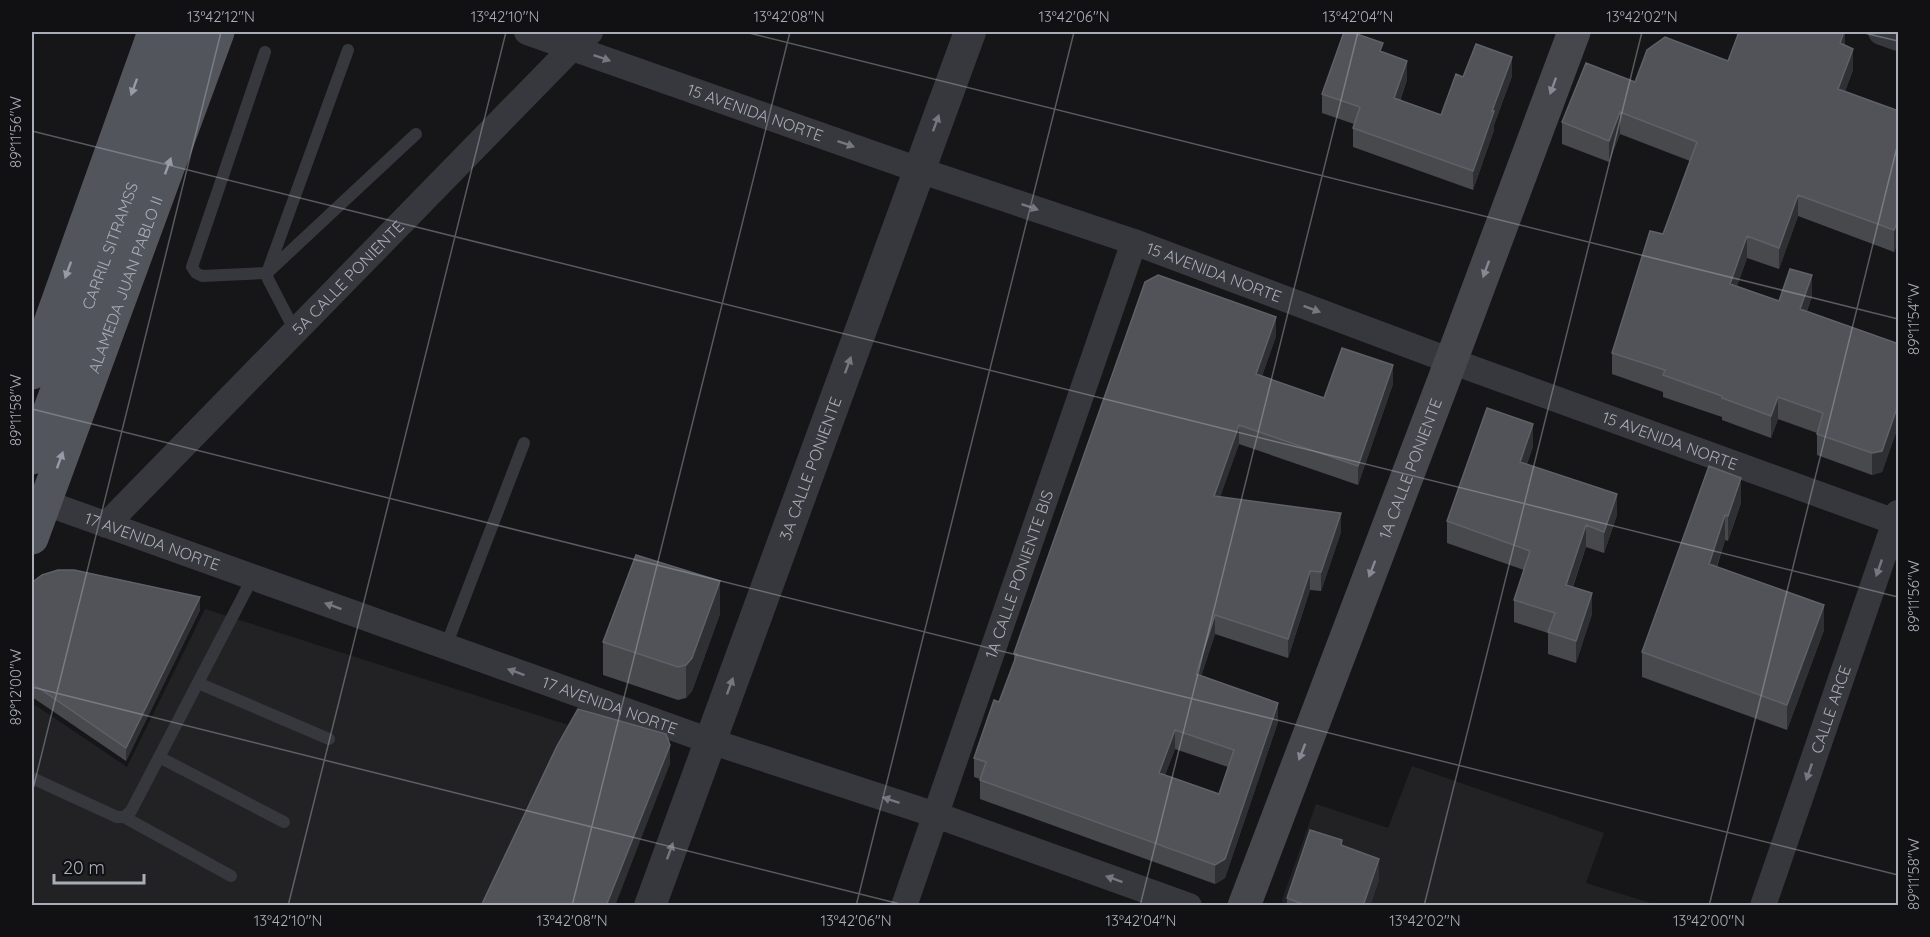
<svg xmlns="http://www.w3.org/2000/svg" width="1930" height="937" viewBox="0 0 1930 937" font-family="Quicksand,sans-serif">
  <style>
    .built { fill: #222225 }
    .lines { fill: none; stroke-linecap: round; stroke-linejoin: round }
    .service { stroke: #37383d; stroke-width: 12 }
    .minor { stroke: #37383d; stroke-width: 26 }
    .tertiary { stroke: #37383d; stroke-width: 32 }
    .secondary { stroke: #45474d; stroke-width: 33 }
    .primary { stroke: #53555c; stroke-width: 33 }
    .wall { fill: #47494d; fill-rule: evenodd }
    .shaded-wall { fill: #2f3033 }
    .building { fill: #525359; stroke: #5f6168; stroke-width: 1.5; fill-rule: evenodd }
    .oneway { fill: #757881 }
    .oneway2 { fill: #858993 }
    .oneway3 { fill: #979ba6 }
    .ticks { fill: none; stroke: #a8adb8; stroke-width: 1.5; stroke-opacity: 0.45 }
    .labels { text-anchor: middle; stroke-width: 6; stroke-linejoin: round; paint-order: stroke }
    .street-label { font-size: 16px; fill: #a8adb8; stroke: #111113 }
    .neatline { fill: none; stroke: #a8adb8; stroke-width: 2 }
    .ticks-label { font-size: 15px; text-anchor: middle; fill: #a8adb8 }
  </style>
  <rect width="100%" height="100%" fill="#161618"/>
  <path class="built" d="M205 609 578 728 490 905 32 906V703L127 767Z
    M1412 766 1604 833 1586 883 1657 905 1283 906 1282 900 1316 804 1388 828Z"/>
  <g class="lines">
    <path class="service" d="M265 52 192 267 196 273 202 276 267 273 416 134
      M295 331 268 279 267 273 348 50
      M446 646 524 443
      M198 683 329 739
      M159 757 284 822
      M32 778 117 817H124L131 811 253 577
      M124 817 231 876"/>
    <g class="minor">
      <path id="s1" d="M527 32 919 170 1134 242 1451 361 1898 523"/>
      <path d="M1881 32 1898 38"/>
      <path id="s2" d="M32 498 710 741 936 815 1189 906"/>
      <path id="s3" d="M106 525 572 48 590 32"/>
      <path id="s4" d="M904 906 1134 242"/>
      <path id="s5" d="M1763 906 1898 513"/>
    </g>
    <path class="tertiary" id="s6" d="M650 906 970 32"/>
    <path class="secondary" id="s7" d="M1244 906 1451 361 1574 32"/>
    <g class="primary">
      <path d="M32 373 154 32"/>
      <path id="s8" d="M32 458 188 32"/>
      <path id="s9" d="M32 538 218 32"/>
    </g>
  </g>
  <path class="wall" d="M1845 45 1853 70 1845 91 1899 111V240L1894 252 1798 216 1779 269 1747 258 1737 286 1779 301 1812 296 1807 311 1899 344V424L1882 472 1872 475 1817 455V433L1778 419 1771 438 1722 420V417L1663 397V392L1612 374V353L1663 234 1690 161 1620 134 1609 162 1562 144V122L1635 82 1728 61Z
    M1383 52 1407 80 1400 101 1441 115 1463 77 1512 76 1494 125V130L1473 190 1353 147V128L1354 124 1322 113V94Z
    M1276 336 1262 376 1324 398 1393 384 1358 485 1239 444 1220 496 1341 532 1321 591 1310 590 1288 658 1215 634 1201 676 1278 722 1225 878 1215 884 980 799V779L974 777V758L999 702 1014 662V653ZM1175 749 1228 767 1219 794 1165 775Z
    M1533 446 1527 464 1617 515 1604 553 1586 547 1573 587 1592 614 1576 663 1548 654V633L1514 622V600L1524 570 1447 543V521Z
    M1709 466 1741 503 1728 541 1725 540 1717 567 1824 630 1787 730 1642 677V652Z
    M32 587 200 610 126 761 32 697Z
    M720 614 692 691 686 698 678 700 603 675V642Z
    M1342 846 1379 879 1370 906H1287V898Z"/>
  <path class="shaded-wall" d="M1845 32V52L1840 43Z
    M1853 49V70L1838 111V89Z
    M1512 57V76L1494 125V130L1473 190V171L1492 111Z
    M1407 61V80L1394 117V98Z
    M1620 112V134L1609 162V141Z
    M1798 195V216L1779 269V248Z
    M1899 218V240L1894 252V230Z
    M1747 236V258L1730 306V284Z
    M1812 275V296L1800 330V309Z
    M1276 317V336L1256 393V374Z
    M1393 365V384L1358 485V466Z
    M1778 397V419L1771 438V416Z
    M1899 402V424L1882 472 1872 475V453Z
    M1533 424V446L1520 484V462Z
    M1239 425V444L1214 515V496Z
    M1741 478V503L1728 541V516Z
    M1617 494V515L1604 553V532Z
    M1341 513V532L1321 591V572Z
    M1725 515V540L1709 589V564Z
    M1586 525V547L1566 606V585Z
    M1310 571V590L1288 658V639Z
    M720 581V614L692 691 686 698V665Z
    M1592 593V614L1576 663V641Z
    M200 597V610L126 761V748Z
    M1824 605V630L1787 730V705Z
    M1215 615V634L1196 693V674Z
    M1278 703V722L1225 878 1215 884V865Z
    M1175 730V749L1159 792V773Z
    M670 745V764L615 906H606Z
    M1379 859V879L1370 906H1363Z"/>
  <path class="building" d="M1344 32H1351L1383 43 1380 51 1407 61 1394 98 1441 115 1456 74 1463 77 1476 44 1512 57 1492 111H1494L1473 171 1353 128 1360 107 1322 94Z
    M1739 32H1844L1840 43 1853 49 1838 89 1899 111V218L1894 230 1798 195 1779 248 1747 236 1730 284 1779 301 1790 269 1812 275 1800 309 1899 344V402L1882 451 1872 453 1817 434 1823 413 1778 397 1771 416 1722 398V396L1663 375 1665 370 1612 353 1650 231 1663 234 1697 142 1620 112 1609 141 1562 122 1586 63 1635 82 1647 50 1665 37 1728 61Z
    M1158 275 1276 317 1256 374 1324 398 1342 348 1393 365 1358 466 1239 425 1214 496 1341 513 1321 572 1310 571 1288 639 1215 615 1196 674 1278 703 1225 859 1215 865 980 780 986 762 974 758 994 700 999 702 1017 654 1014 653 1145 282ZM1175 730 1234 750 1219 794 1159 773Z
    M1487 408 1533 424 1520 462 1617 494 1604 532 1586 525 1566 585 1592 593 1576 641 1548 632 1555 613 1514 600 1530 551 1447 521Z
    M1709 466 1741 478 1728 516 1725 515 1709 564 1824 605 1787 705 1642 652Z
    M636 555 720 581 692 658 686 665 678 667 603 642Z
    M58 570H74L200 597 126 748 32 683V587L34 581 42 575Z
    M578 709 666 734 670 745 606 906H481L557 746Z
    M1310 830 1342 840 1341 845 1379 859 1363 906H1308L1287 898Z"/>
  <defs><path id="oneway-solid" d="M-6-.8H1V-3.2L6.5 0L1 3.2V.8H-6Z" transform="scale(1.5)"/></defs>
  <g class="oneway">
    <use href="#oneway-solid" transform="translate(602 58) rotate(19)"/>
    <use href="#oneway-solid" transform="translate(936 123) rotate(-70)"/>
    <use href="#oneway-solid" transform="translate(846 144) rotate(19)"/>
    <use href="#oneway-solid" transform="translate(1030 207) rotate(19)"/>
    <use href="#oneway-solid" transform="translate(1312 309) rotate(21)"/>
    <use href="#oneway-solid" transform="translate(848 365) rotate(-70)"/>
    <use href="#oneway-solid" transform="translate(1879 568) rotate(109)"/>
    <use href="#oneway-solid" transform="translate(333 606) rotate(-160)"/>
    <use href="#oneway-solid" transform="translate(516 672) rotate(-160)"/>
    <use href="#oneway-solid" transform="translate(730 686) rotate(-70)"/>
    <use href="#oneway-solid" transform="translate(1809 772) rotate(109)"/>
    <use href="#oneway-solid" transform="translate(891 800) rotate(-162)"/>
    <use href="#oneway-solid" transform="translate(670 851) rotate(-70)"/>
    <use href="#oneway-solid" transform="translate(1114 879) rotate(-160)"/>
  </g>
  <g class="oneway2">
    <use href="#oneway-solid" transform="translate(1553 86) rotate(110)"/>
    <use href="#oneway-solid" transform="translate(1486 269) rotate(110)"/>
    <use href="#oneway-solid" transform="translate(1372 569) rotate(111)"/>
    <use href="#oneway-solid" transform="translate(1302 752) rotate(111)"/>
  </g>
  <g class="oneway3">
    <use href="#oneway-solid" transform="translate(134 87) rotate(110)"/>
    <use href="#oneway-solid" transform="translate(168 166) rotate(-70)"/>
    <use href="#oneway-solid" transform="translate(68 270) rotate(110)"/>
    <use href="#oneway-solid" transform="translate(60 460) rotate(-70)"/>
  </g>
  <path class="ticks" d="M745 32 1898 319M1860 32 1898 41M32 131 1898 597M32 409 1898 875M32 687 908 906M32 793 221 32M288 906 506 32M572 906 790 32M856 906 1074 32M1140 906 1358 32M1424 906 1642 32M1709 906 1898 143"/>
  <g class="labels">
    <g class="street-label">
      <text dy="6" stroke="none"><textPath href="#s1" startOffset="242">15 AVENIDA NORTE</textPath></text>
      <text dy="6" stroke="none"><textPath href="#s8" startOffset="226">CARRIL SITRAMSS</textPath></text>
      <text dy="6" stroke="none"><textPath href="#s1" startOffset="728">15 AVENIDA NORTE</textPath></text>
      <text dy="6" stroke="none"><textPath href="#s3" startOffset="346">5A CALLE PONIENTE</textPath></text>
      <text dy="6" stroke="none"><textPath href="#s9" startOffset="270">ALAMEDA JUAN PABLO II</textPath></text>
      <text dy="6" stroke="none"><textPath href="#s1" startOffset="1214">15 AVENIDA NORTE</textPath></text>
      <text dy="6" stroke="none"><textPath href="#s6" startOffset="466">3A CALLE PONIENTE</textPath></text>
      <text dy="6" stroke="none"><textPath href="#s7" startOffset="468">1A CALLE PONIENTE</textPath></text>
      <text dy="6" stroke="none"><textPath href="#s2" startOffset="128">17 AVENIDA NORTE</textPath></text>
      <text dy="6" stroke="none"><textPath href="#s4" startOffset="351">1A CALLE PONIENTE BIS</textPath></text>
      <text dy="6" stroke="none"><textPath href="#s2" startOffset="614">17 AVENIDA NORTE</textPath></text>
      <text dy="6" stroke="none"><textPath href="#s5" startOffset="208">CALLE ARCE</textPath></text>
    </g>
  </g>
  <rect width="1930" height="937" fill="none" stroke="#111113" stroke-width="66"/>
  <path d="M54 874v9h90v-9" fill="none" stroke="#a8adb8" stroke-width="3"/>
  <text x="63" y="874" font-size="18" fill="#a8adb8" stroke="#111113" stroke-width="4.5" paint-order="stroke">20 m</text>
  <rect x="33" y="33" width="1864" height="871" class="neatline"/>
  <g class="ticks-label">
    <text x="221" y="22">13°42'12"N</text>
    <text x="505" y="22">13°42'10"N</text>
    <text x="789" y="22">13°42'08"N</text>
    <text x="1074" y="22">13°42'06"N</text>
    <text x="1358" y="22">13°42'04"N</text>
    <text x="1642" y="22">13°42'02"N</text>
    <text transform="translate(16 132) rotate(-90)" y="5">89°11'56"W</text>
    <text transform="translate(1914 319) rotate(-90)" y="5">89°11'54"W</text>
    <text transform="translate(16 410) rotate(-90)" y="5">89°11'58"W</text>
    <text transform="translate(1914 596) rotate(-90)" y="5">89°11'56"W</text>
    <text transform="translate(16 687) rotate(-90)" y="5">89°12'00"W</text>
    <text transform="translate(1914 874) rotate(-90)" y="5">89°11'58"W</text>
    <text x="288" y="926">13°42'10"N</text>
    <text x="572" y="926">13°42'08"N</text>
    <text x="856" y="926">13°42'06"N</text>
    <text x="1141" y="926">13°42'04"N</text>
    <text x="1425" y="926">13°42'02"N</text>
    <text x="1709" y="926">13°42'00"N</text>
  </g>
</svg>
